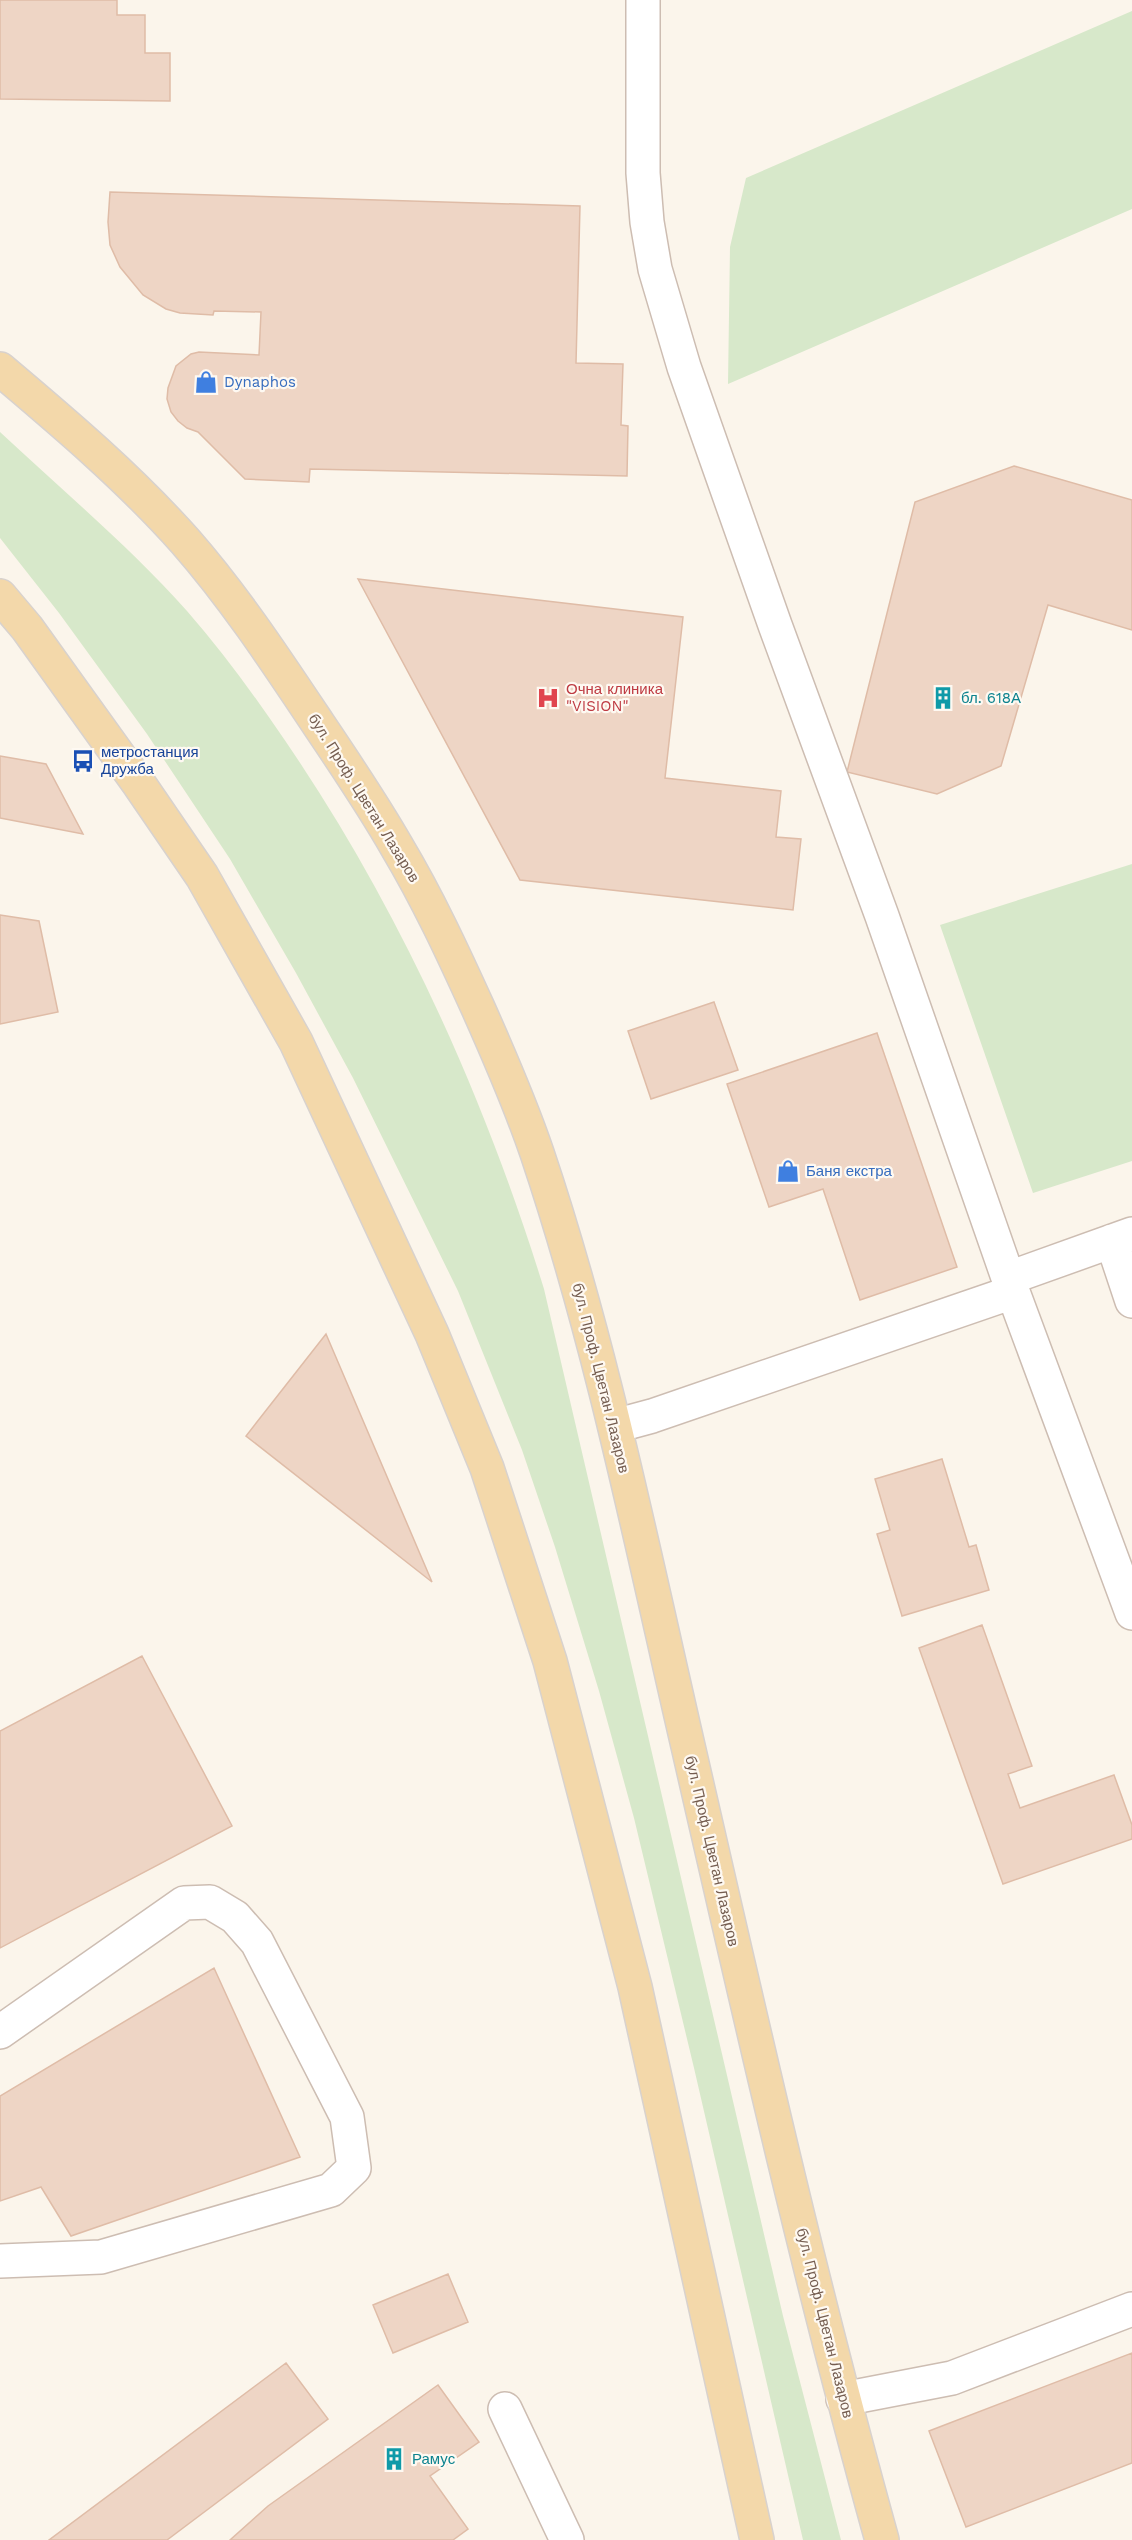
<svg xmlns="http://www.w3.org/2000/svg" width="1132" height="2540" viewBox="0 0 1132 2540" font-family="'Work Sans',sans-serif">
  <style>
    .green { fill: #d7e8ca }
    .building { fill: #eed5c5; stroke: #dfbca7; stroke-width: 1.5 }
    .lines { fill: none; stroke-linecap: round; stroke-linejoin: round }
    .minor-casing { stroke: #cdbdb2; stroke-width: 36 }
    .major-casing { stroke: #d8d2ce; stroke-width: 36 }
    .minor { stroke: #fff; stroke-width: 33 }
    .major { stroke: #f3d8aa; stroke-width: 33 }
    .labels { text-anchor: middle; stroke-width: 4.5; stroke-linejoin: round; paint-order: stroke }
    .shop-label { font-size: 15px; fill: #366cbe; stroke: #fef9f2; text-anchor: start }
    .health-label { font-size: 15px; fill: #be3a42; stroke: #fef9f2; text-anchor: start }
    .culture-label { font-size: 15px; fill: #0d838f; stroke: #fef9f2; text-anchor: start }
    .transit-label { font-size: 15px; fill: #164399; stroke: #fef9f2; text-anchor: start }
    .street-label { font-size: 15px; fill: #755d50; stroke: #fef9f2 }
  </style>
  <rect width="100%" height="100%" fill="#fbf5eb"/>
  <path class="green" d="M1132 11V209L728 384 730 247 746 178Z
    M0 432C63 491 130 547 187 611 222 651 254 695 284 739 399 907 484 1095 544 1289L783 2316 841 2540H803L694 2068 634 1818 599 1691 555 1547 522 1450 458 1291 353 1078 296 973 230 859 147 734 59 613 0 538Z
    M1132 864V1161L1033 1193 940 925Z"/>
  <path class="building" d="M0 0H117V15H145V53H170V101L0 99Z
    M110 192 580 206 576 363 623 364 621 425 628 426 627 476 310 469 309 482 245 479 198 432 187 428 178 421 171 412 167 399 168 388 176 366 191 354 199 352 259 355 261 312 214 311 213 315 180 313 166 309 143 295 120 267 110 245 108 222Z
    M1014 466 1132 500V630L1048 605 1001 766 937 794 847 772 915 502Z
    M358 579 683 617 665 778 781 791 776 837 801 839 793 910 520 880Z
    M0 756 46 764 83 834 0 818Z
    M0 915 39 921 58 1012 0 1024Z
    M714 1002 738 1070 651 1099 628 1031Z
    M877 1033 957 1267 860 1300 823 1189 769 1207 727 1084Z
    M326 1334 432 1582 246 1436Z
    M942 1459 969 1547 976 1545 989 1590 902 1616 877 1534 890 1530 875 1479Z
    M982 1625 1032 1766 1008 1774 1020 1808 1114 1775 1132 1825V1839L1003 1884 919 1648Z
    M142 1656 232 1826 0 1948V1731Z
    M214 1968 300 2157 71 2236 41 2187 0 2201V2096Z
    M448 2274 468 2322 393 2353 373 2305Z
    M1132 2353V2463L966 2527 929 2431Z
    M286 2363 328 2419 167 2540H49Z
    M438 2385 479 2442 430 2476 468 2529 453 2540H230L268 2506Z"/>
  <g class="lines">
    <g class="minor-casing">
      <path id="minor" d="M643 0V173L647 222 655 269 684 367 775 625 882 916 1013 1292
        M1112 1241 1132 1301
        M1009 1278 1132 1234
        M615 1426 652 1416 1013 1292 1132 1613
        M0 2032 184 1903 210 1902 235 1917 257 1942 347 2117 354 2168 331 2190 101 2257 0 2261
        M843 2399 952 2378 1132 2309
        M505 2409 567 2540"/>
    </g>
    <g class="major-casing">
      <path id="major" d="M0 369C64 423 129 478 185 541 235 598 277 662 319 725 346 765 373 805 397 847 428 899 453 953 478 1008 499 1055 520 1103 537 1153 602 1346 642 1547 688 1746 749 2012 809 2278 882 2540
        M0 596 27 628 139 784 202 876 296 1042 432 1334 487 1468 550 1661 635 1987 757 2540"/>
    </g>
    <use href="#minor" class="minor"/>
    <use href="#major" class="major"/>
  </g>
  <defs>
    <g id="shop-bare" transform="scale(1.8)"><path d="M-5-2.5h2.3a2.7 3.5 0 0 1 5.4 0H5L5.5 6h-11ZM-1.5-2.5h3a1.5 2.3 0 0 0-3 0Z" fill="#3f7fe0" stroke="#fef9f2" stroke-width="2.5" paint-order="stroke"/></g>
    <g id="hospital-bare" transform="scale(1.8)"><path d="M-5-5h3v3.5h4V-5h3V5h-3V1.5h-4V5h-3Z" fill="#e0444e" stroke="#fef9f2" stroke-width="2.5" paint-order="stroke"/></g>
    <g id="building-bare" transform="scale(1.8)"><path d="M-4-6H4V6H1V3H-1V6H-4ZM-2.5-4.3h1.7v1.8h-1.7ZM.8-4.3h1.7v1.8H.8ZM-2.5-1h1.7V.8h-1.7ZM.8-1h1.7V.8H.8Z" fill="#0f9aa8" stroke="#fef9f2" stroke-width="2.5" paint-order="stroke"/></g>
    <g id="bus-bare" transform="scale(1.8)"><path d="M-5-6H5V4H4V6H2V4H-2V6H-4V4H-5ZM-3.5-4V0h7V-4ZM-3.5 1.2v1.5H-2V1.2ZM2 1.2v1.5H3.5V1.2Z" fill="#1a4fb4" stroke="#fef9f2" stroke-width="2.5" paint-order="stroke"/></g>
  </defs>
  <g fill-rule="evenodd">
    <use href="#shop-bare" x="206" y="382"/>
    <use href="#hospital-bare" x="548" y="698"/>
    <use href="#building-bare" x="943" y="698"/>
    <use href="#bus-bare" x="83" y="761"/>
    <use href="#shop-bare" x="788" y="1171"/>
    <use href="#building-bare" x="394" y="2459"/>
  </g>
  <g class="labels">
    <g class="shop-label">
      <text x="224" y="387">Dynaphos</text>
      <text x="806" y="1176">Баня екстра</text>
    </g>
    <g class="health-label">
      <text x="566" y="694">Очна клиника<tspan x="566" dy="17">"VISION"</tspan></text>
    </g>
    <g class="culture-label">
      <text x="961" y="703">бл. 618А</text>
      <text x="412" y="2464">Рамус</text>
    </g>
    <g class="transit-label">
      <text x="101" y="757">метростанция<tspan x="101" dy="17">Дружба</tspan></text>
    </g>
    <g class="street-label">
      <text transform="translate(364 798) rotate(58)" y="5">бул. Проф. Цветан Лазаров</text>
      <text transform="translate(601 1378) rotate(76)" y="5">бул. Проф. Цветан Лазаров</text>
      <text transform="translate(712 1851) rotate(77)" y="5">бул. Проф. Цветан Лазаров</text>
      <text transform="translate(825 2323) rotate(76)" y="5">бул. Проф. Цветан Лазаров</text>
    </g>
  </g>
</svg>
